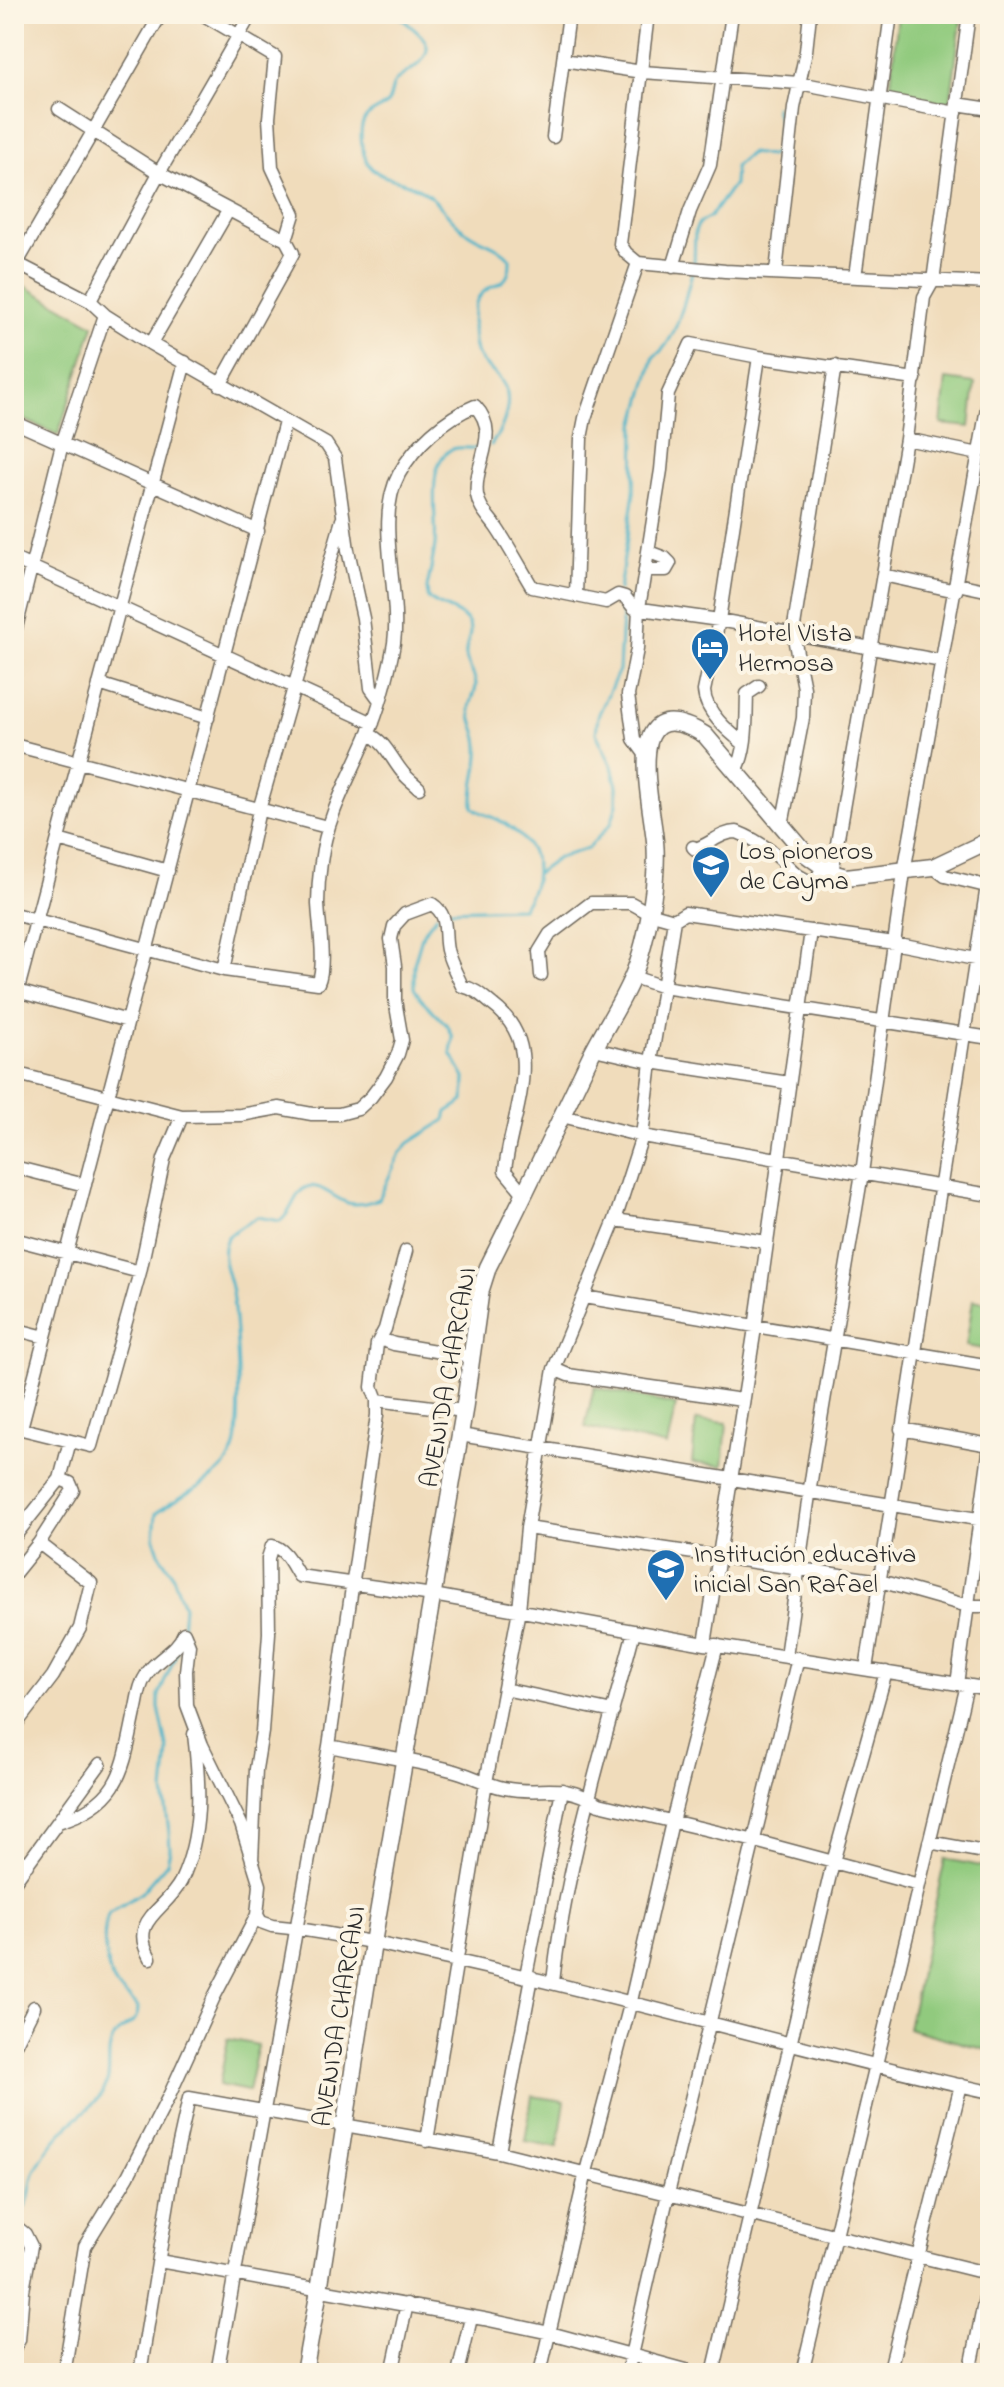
<svg xmlns="http://www.w3.org/2000/svg" width="1004" height="2387" viewBox="0 0 1004 2387" font-family="'Indie Flower',sans-serif">
  <style>
    .green { fill: #91ca7e; stroke: #5e7a54; stroke-width: 2 }
    .lines { fill: none; stroke-linecap: round; stroke-linejoin: round }
    .stream { stroke: #49b3c8; stroke-width: 3 }
    .minor-casing { stroke: #70695d; stroke-width: 15 }
    .major-casing { stroke: #70695d; stroke-width: 19 }
    .minor { stroke: #fff; stroke-width: 12 }
    .major { stroke: #fff; stroke-width: 16 }
    .labels { text-anchor: middle; stroke-width: 8; stroke-linejoin: round; paint-order: stroke }
    .poi-label { font-size: 26px; fill: #2b2b2b; stroke: #fcf5e5; text-anchor: start }
    .street-label { font-size: 26px; fill: #2b2b2b; stroke: #fcf5e5 }
  </style>
  <rect width="100%" height="100%" fill="#fcf5e5"/>
  <filter id="ink" filterUnits="userSpaceOnUse"><feTurbulence type="fractalNoise" baseFrequency=".0125" numOctaves="2"/><feDisplacementMap in="SourceGraphic" scale="16" xChannelSelector="R" yChannelSelector="G"/><feConvolveMatrix kernelMatrix="1 2 1 2 8 2 1 2 1" color-interpolation-filters="sRGB"/></filter>
  <filter id="wash" filterUnits="userSpaceOnUse"><feTurbulence type="fractalNoise" baseFrequency=".006" numOctaves="4" result="noise"/><feDisplacementMap in="SourceGraphic" scale="32" xChannelSelector="R" yChannelSelector="G"/><feGaussianBlur stdDeviation="1.8" result="paint"/><feColorMatrix in="noise" values="0 0 0 0 0 0 0 0 0 0 0 0 0 0 0 0 0 1.4 0 .05"/><feComposite in="paint" operator="in"/></filter>
  <g filter="url(#wash)">
    <rect width="100%" height="100%" fill="#f0dcbb"/>
    <path class="green" d="M898 14H962L950 104 890 93Z
      M23 285 94 325 58 435 14 415V311Z
      M946 379 975 383 970 427 941 424Z
      M973 1300 990 1303V1350L966 1346Z
      M594 1387 676 1405 667 1446 585 1427Z
      M696 1420 727 1423 723 1466 692 1463Z
      M945 1859 990 1868V2051L908 2028Z
      M228 2039 258 2045 248 2091 219 2085Z
      M532 2096 565 2101 558 2147 525 2141Z"/>
    <g class="lines">
      <path class="stream" d="M398 14C412 32 445 42 415 67 409 72 400 76 395 82 390 90 392 98 386 105 370 113 361 116 361 135 363 185 392 172 423 191 441 202 450 222 468 233 482 243 499 245 510 259 511 292 489 279 478 299 472 309 473 331 474 342 476 360 487 366 498 377 517 395 504 428 491 445
        M694 265 695 231 699 223 710 217 734 184 735 166 750 153 770 156 777 151 779 123 775 107
        M619 590 634 493 635 425 654 356C676 345 686 295 692 272
        M536 874 558 858 588 848 611 824 617 804V786L612 766 596 733 598 716 619 670 622 616 619 601
        M443 910 522 908C545 876 539 847 507 825 496 817 483 816 473 807 471 786 481 766 479 746 479 733 470 721 470 709 470 701 476 693 476 685 476 675 467 666 466 656 464 643 476 633 466 620 457 609 441 609 428 598L427 588C430 574 433 559 435 545 438 521 425 465 450 450 458 445 471 450 480 448
        M182 1630 184 1606 171 1571 160 1556 154 1538 156 1513C178 1496 222 1480 233 1453 244 1428 236 1322 232 1292 229 1274 218 1256 227 1238 229 1233 250 1222 257 1217L280 1221C292 1214 294 1192 307 1187 319 1182 336 1200 348 1203 359 1206 369 1202 379 1199L400 1153 409 1143 445 1120 447 1112 464 1101 465 1078 451 1053 453 1037 448 1026 421 999 414 988V964L423 933 437 915
        M14 2218C37 2202 25 2185 38 2165 45 2153 54 2140 64 2130 76 2117 93 2108 103 2092 114 2075 104 2055 113 2039 120 2025 138 2027 138 2008 133 2000 125 1996 119 1989 105 1974 100 1931 109 1913L141 1893 167 1863 170 1850 169 1832 164 1792 168 1751 159 1708V1695L178 1649"/>
    </g>
  </g>
  <g filter="url(#ink)">
    <g class="lines">
      <g class="minor-casing">
        <path id="minor" d="M202 14 275 57 269 118 272 167 294 214 286 240
          M648 14 620 244 626 253 638 263 725 271 990 283
          M563 60 642 72 799 83 956 113
          M957 104 990 109
          M59 109 159 173 286 240 293 253 220 385
          M553 137 569 14
          M14 262 90 301 105 315 151 344 326 444 335 458 348 550 363 618 371 688 379 699
          M673 267 690 211 710 165 732 14
          M776 272 794 108 806 51 810 14
          M14 274 17 263 161 14
          M855 277 891 14
          M90 301 159 173 251 14
          M151 344 228 211
          M14 422 258 531
          M906 439 979 454
          M14 559 373 723
          M645 570H666L670 563 665 558 649 552
          M883 575 956 591
          M957 584 990 591
          M576 596 581 438 585 418 638 263
          M14 636 62 444 105 315
          M99 684 208 718
          M368 734C386 741 392 761 404 774 408 779 414 783 419 788
          M744 744C729 732 705 712 704 691L719 620 759 357
          M14 745 327 827
          M645 754 634 739 628 695 637 649 639 608 661 470 668 394 691 344 759 357 915 379
          M736 771C748 749 746 719 747 694L759 686
          M782 825 803 718 804 688 793 633 835 366
          M58 840 168 871
          M693 847 695 849C710 845 720 832 737 832 750 837 766 847 777 856 790 866 796 879 814 882L824 867
          M933 867 945 876 990 887
          M832 873 906 439 924 297 933 281 969 14
          M14 914 224 970 318 983C326 966 319 925 318 904 318 890 319 876 321 862 327 812 354 771 372 725 381 702 390 667 394 643 401 591 374 520 399 474 415 445 445 418 475 406 502 434 473 463 477 495 479 508 489 517 496 527 509 546 520 567 532 587L606 602 618 595 625 597 634 608 719 620 942 661
          M224 970 259 810 342 520
          M541 975 539 952 550 934 591 903H631L649 913 674 920
          M633 977 663 987 990 1038
          M17 991 128 1021
          M14 1004 185 362
          M594 1049 651 1062 789 1083
          M14 1073 182 1116 241 1115 279 1108 312 1114H339L358 1109 371 1097 386 1077 398 1054 402 1040 395 1000V966L391 939 394 926 405 914 432 904C450 916 443 932 447 950 450 962 457 975 462 986 476 989 483 997 493 1005 549 1047 510 1116 505 1171L525 1195
          M562 1116 642 1136 990 1195
          M14 1167 85 1185
          M615 1220 767 1242
          M14 1239 140 1272
          M584 1297 990 1366
          M14 1329 45 1337
          M380 1339 394 1344 471 1357
          M554 1369 568 1375 742 1400
          M377 1400 464 1411
          M14 1427 91 1446 140 1272 164 1159 182 1116
          M21 1428 285 422
          M901 1429 990 1445
          M460 1435 990 1521
          M527 1528 880 1581 968 1606H990
          M14 1537 60 1479 70 1441
          M14 1574 39 1543 73 1490 70 1483 60 1479
          M705 1644 755 1328 811 931
          M786 1656 813 1467 862 1173 904 872 990 391
          M866 1669 987 886
          M957 1684 990 1446
          M504 1689 613 1712
          M14 1727 53 1676 80 1628 91 1583 39 1543
          M329 1746C369 1754 411 1760 451 1770 469 1774 485 1784 504 1788 543 1796 559 1780 599 1804L755 1841 919 1885
          M58 1822C124 1802 123 1766 136 1708 138 1699 139 1687 144 1679 153 1659 177 1653 184 1633L189 1645 186 1671 187 1705 202 1745 241 1824 260 1885 257 1915 214 1997 170 2094 128 2176 85 2246 64 2373
          M929 1842 990 1853
          M14 1856 27 1865
          M252 1861 256 1769 262 1732 269 1633 268 1558 272 1546C285 1548 292 1565 299 1576L433 1595 705 1644 990 1689
          M14 1882 100 1764
          M257 1915 261 1922 272 1926C334 1932 396 1948 457 1961 636 2000 811 2053 990 2092
          M150 1958C128 1919 165 1912 181 1881 203 1834 200 1784 194 1734
          M526 1976 562 1790
          M553 1982C566 1863 604 1746 634 1631
          M14 2047 34 2007
          M427 2141 486 1782 519 1610 527 1528 554 1369 615 1220 642 1136 651 1062 674 920 685 913 894 943 990 962
          M499 2152 532 1977
          M14 2225 25 2234 31 2246 23 2291 19 2340 14 2348
          M159 2261 484 2319 550 2333 697 2373
          M140 2373 174 2166 189 2098 499 2152 990 2274
          M217 2373 329 1746 377 1415V1400L372 1387 377 1344 385 1329 406 1251
          M392 2373 407 2304
          M458 2373 471 2318
          M540 2373 586 2172 631 2001 672 1822 717 1645
          M627 2373 668 2194 798 1658
          M713 2373 833 1862 886 1672
          M802 2373 967 1685
          M889 2373 961 2085
          M970 2373 990 2273"/>
      </g>
      <g class="major-casing">
        <path id="major" d="M304 2373 319 2290 373 1943 464 1411 481 1289 488 1267C523 1198 556 1128 589 1059 602 1032 620 1006 632 978 642 955 648 927 652 902 655 882 657 861 655 841 651 799 621 685 705 735L807 855 832 873 846 877 933 867 990 840"/>
      </g>
      <use href="#minor" class="minor"/>
      <use href="#major" class="major"/>
    </g>
  </g>
  <defs>
    <g id="hotel-pin" transform="scale(2)"><path d="M0 17L-7.5 6A9.5 9.5 0 1 1 7.5 6Z" fill="#1f6fb2" stroke="#fcf5e5"/><path d="M-6-4.5h1.5V1H6V5H4.5V3h-9V5H-6ZM-4 0a1.8 1.8 0 1 1 3.6 0ZM.5 0V-2.5h3Q6-2.5 6 0Z" fill="#fff"/></g>
    <g id="school-pin" transform="scale(2)"><path d="M0 17L-7.5 6A9.5 9.5 0 1 1 7.5 6Z" fill="#1f6fb2" stroke="#fcf5e5"/><path d="M0-5L7-2L0 1L-7-2ZM-4 1L0 2.5L4 1V4Q0 6-4 4Z" fill="#fff"/></g>
  </defs>
  <g fill-rule="evenodd">
    <use href="#hotel-pin" x="710" y="647"/>
    <use href="#school-pin" x="711" y="865"/>
    <use href="#school-pin" x="666" y="1568"/>
  </g>
  <g class="labels">
    <g class="poi-label">
      <text x="738" y="641">Hotel Vista<tspan x="738" dy="30">Hermosa</tspan></text>
      <text x="739" y="859">Los pioneros<tspan x="739" dy="30">de Cayma</tspan></text>
      <text x="694" y="1562">Institución educativa<tspan x="694" dy="30">inicial San Rafael</tspan></text>
    </g>
    <g class="street-label">
      <text transform="translate(447 1377) rotate(-80)" y="9">AVENIDA CHARCANI</text>
      <text transform="translate(338 2016) rotate(-81)" y="9">AVENIDA CHARCANI</text>
    </g>
  </g>
  <rect width="1004" height="2387" fill="none" stroke="#fcf5e5" stroke-width="48"/>
</svg>
